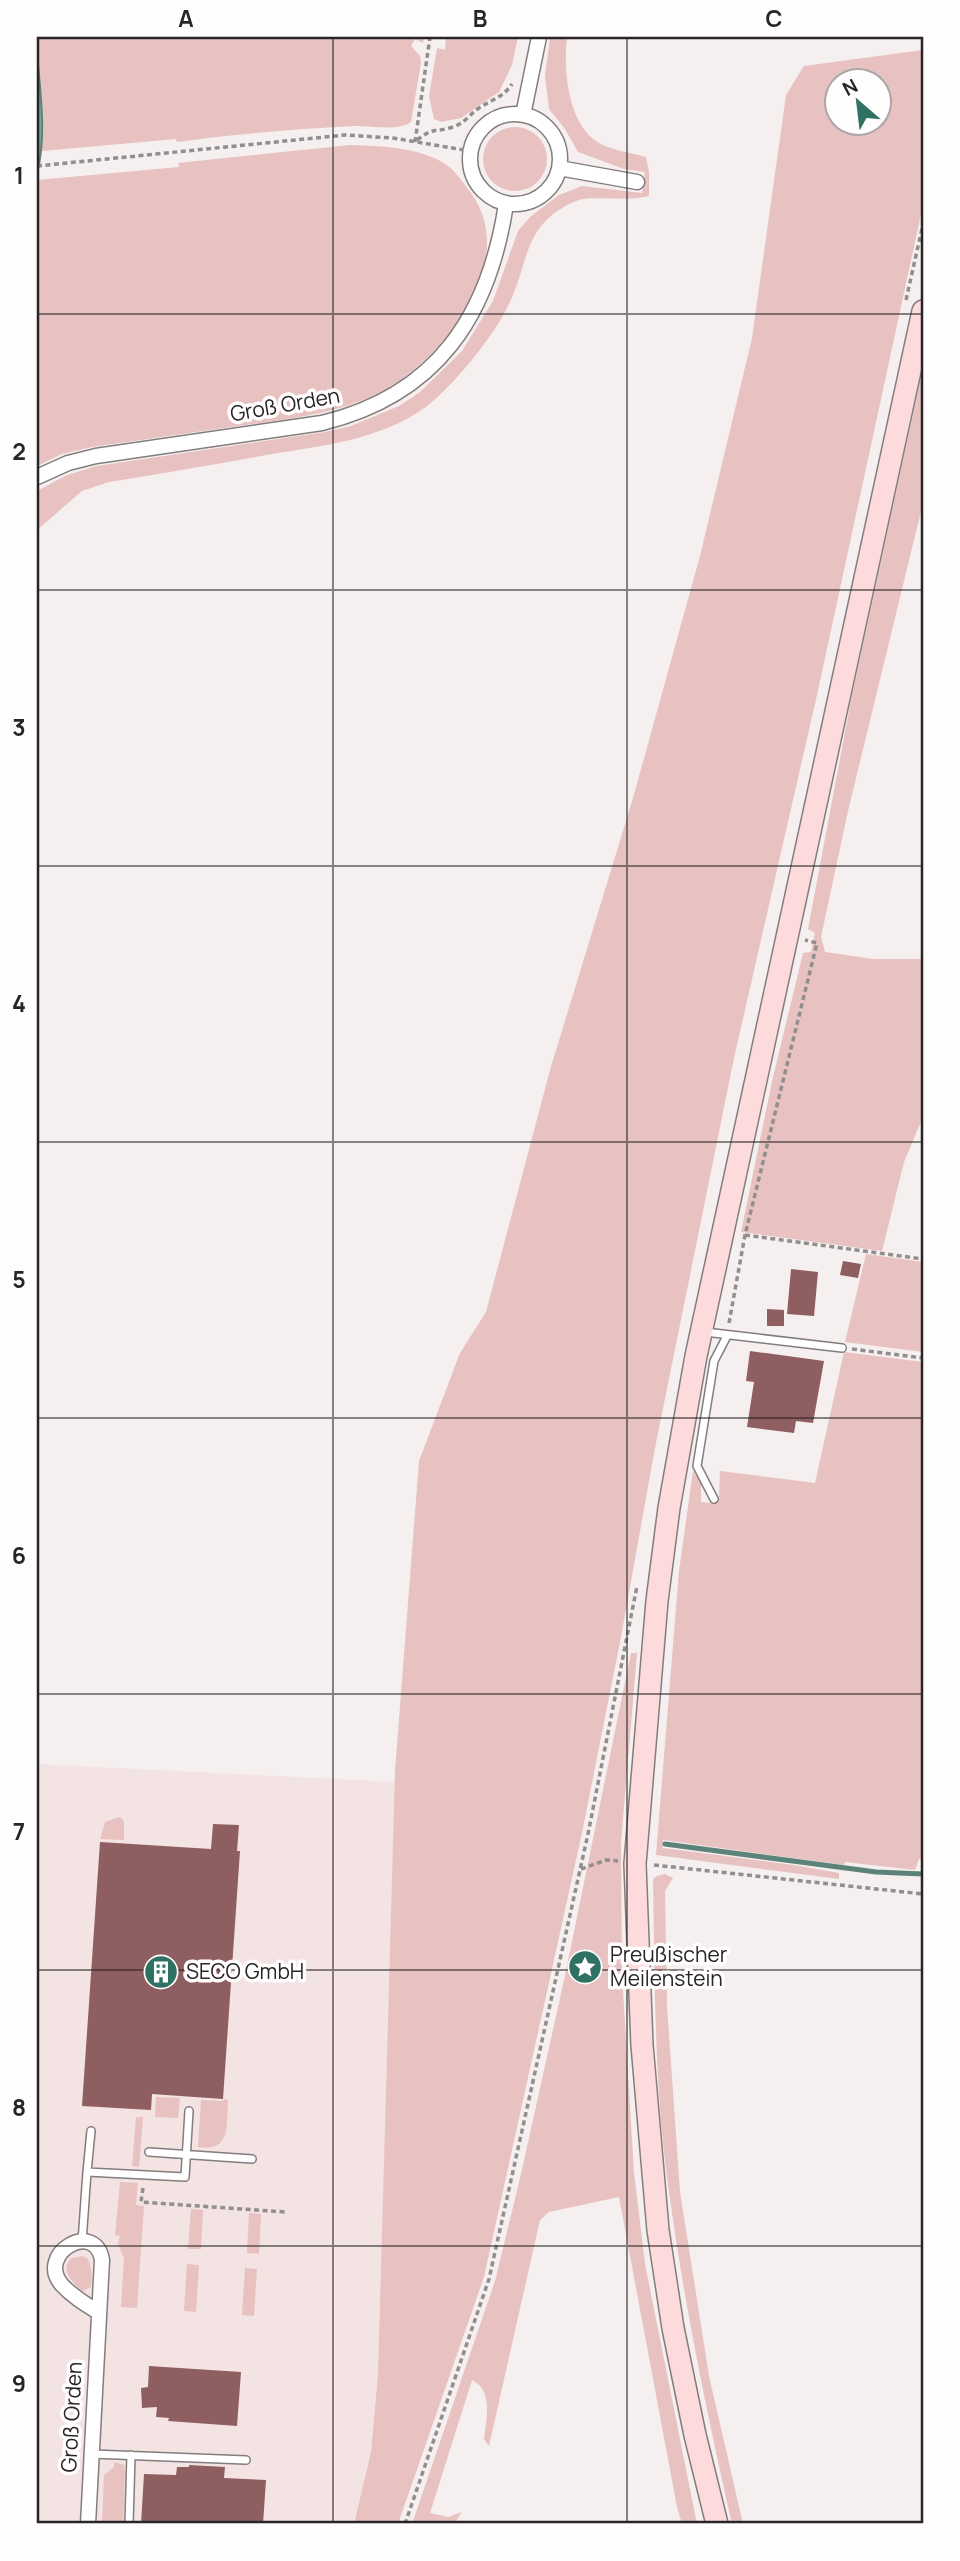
<svg xmlns="http://www.w3.org/2000/svg" width="960" height="2561" viewBox="0 0 960 2561" font-family="Manrope,sans-serif">
  <style>
    .built { fill: #f3e3e3 }
    .green { fill: #e8c1c1; fill-rule: evenodd }
    .water { fill: #72ab9d; stroke: #5c8379; stroke-width: 2 }
    .lines { fill: none; stroke-linecap: round; stroke-linejoin: round }
    .stream { stroke: #5c8379; stroke-width: 5 }
    .building { fill: #8f5e60 }
    .service-casing { stroke: #837d7d; stroke-width: 10 }
    .minor-casing { stroke: #837d7d; stroke-width: 17 }
    .secondary-casing { stroke: #837d7d; stroke-width: 24 }
    .path { stroke: #928e8e; stroke-width: 3.5; stroke-dasharray: 5 3.5; stroke-linecap: butt }
    .service { stroke: #fff; stroke-width: 7 }
    .minor { stroke: #fff; stroke-width: 14 }
    .secondary { stroke: #fddadc; stroke-width: 21 }
    .grid { fill: none; stroke: #272525; stroke-width: 2; stroke-opacity: 0.55 }
    .labels { text-anchor: middle; stroke-width: 7; stroke-linejoin: round; paint-order: stroke }
    .street-label { font-size: 21px; fill: #272525; stroke: #fffdfd }
    .poi-label { font-size: 21px; fill: #272525; stroke: #fffdfd; text-anchor: start }
    .neatline { fill: none; stroke: #272525; stroke-width: 2.5 }
    .grid-label { font-size: 23px; text-anchor: middle; font-weight: bold; fill: #272525 }
  </style>
  <rect width="100%" height="100%" fill="#f5efef"/>
  <path class="built" d="M37 1764 395 1782 378 2374 371 2452 354 2524H37Z"/>
  <path class="green" d="M37 37H424L423 43 415 39 411 46 420 56 421 63 411 122C397 132 370 125 353 126 294 129 236 134 177 142L176 139 42 151Z
    M446 37H518L512 65 499 92 461 118 441 122 434 119 429 96 437 48 445 50Z
    M550 37H567C563 71 568 129 603 145 616 151 632 153 646 157L649 172V196C628 202 591 195 576 201 521 224 530 264 507 308 493 337 453 386 427 406 382 440 320 446 266 455 214 465 162 473 109 482L82 491 37 530V491L67 475 97 466 325 432 351 426 399 406 420 392 462 351 493 301 518 231 530 217 559 195 582 186 642 193 645 172 624 169 578 152 565 129 549 109 545 76Z
    M923 50V205L817 695 734 1058 655 1448 621 1637 582 1833 484 2277 398 2524H354L371 2452 378 2374 395 1771 419 1461 460 1353 486 1312 550 1070 633 798 700 556 752 338 786 95 804 66ZM838 80H880V122H838Z
    M483 159a32 32 0 1 1 64 0a32 32 0 1 1-64 0Z
    M350 145C379 146 416 147 442 162 455 169 462 182 471 193 520 261 446 355 386 389 341 414 289 419 238 426 189 433 141 440 92 447L62 454 37 466V180L179 167 178 163Z
    M923 368V503L848 811 821 937 825 952 873 959H923V1117L904 1162 882 1251 741 1232 773 1077 803 953 811 952 815 933 808 929 851 700Z
    M866 1254 923 1262V1352L845 1342Z
    M844 1352 923 1362V1859H919L915 1870 845 1862 844 1865 663 1840V1848L794 1865 839 1873V1879L656 1855 679 1571 693 1471 701 1482V1502L712 1503 719 1499 720 1471 815 1483Z
    M631 1653H637L621 1843 622 1974 634 2172 645 2264 697 2524H682L677 2507 619 2197 549 2212 540 2220 489 2446 484 2439C486 2419 494 2391 472 2380L430 2513 448 2517 462 2512 454 2524H412L495 2281 521 2174 566 1971Z
    M120 1817 124 1821V1840L100 1839 105 1822Z
    M665 1874 673 1878 665 1891 667 2006 680 2192 709 2376 743 2524H732C707 2414 684 2303 669 2191 654 2088 655 1983 653 1879L657 1876Z
    M156 2097 180 2098 178 2118 155 2117Z
    M224 2099 228 2100C226 2125 232 2152 198 2147L201 2100 223 2101Z
    M136 2117H143L139 2167 132 2166Z
    M120 2182 138 2183 136 2205 144 2206 137 2308 121 2307 124 2259 118 2244 120 2236 115 2235Z
    M191 2209 203 2210 201 2249H188Z
    M249 2213 261 2214 259 2254 247 2253Z
    M82 2256 88 2259C92 2268 92 2276 91 2287L82 2291C72 2282 59 2269 72 2258Z
    M187 2264 199 2265 196 2312 184 2311Z
    M245 2268 257 2269 254 2316 242 2315Z
    M114 2462 124 2465 125 2472 123 2524H102L104 2475 114 2467Z"/>
  <path class="water" d="M37 52C40 93 47 134 37 174Z"/>
  <g class="lines">
    <path class="stream" d="M665 1844 876 1872 923 1874"/>
  </g>
  <path class="building" d="M843 1261 861 1264 858 1278 840 1275Z
    M791 1269 818 1272 814 1316 787 1314Z
    M767 1309 784 1310V1326H767Z
    M750 1351 824 1361 813 1423 796 1421 794 1433 747 1427 754 1382 746 1381Z
    M213 1824 239 1825 237 1851H240L223 2099 152 2094 151 2110 82 2106 100 1842 211 1849Z
    M149 2366 241 2372 237 2426 168 2421 169 2418 156 2417 157 2407 142 2408 141 2388 148 2387Z
    M189 2465 225 2467 224 2478 266 2480 263 2524H141L144 2474 176 2475 177 2467H189Z"/>
  <g class="lines">
    <g class="service-casing">
      <path id="service" d="M705 1332 842 1348
        M714 1499 697 1466 714 1361 727 1336
        M149 2152 252 2159
        M87 2172 91 2131
        M82 2242 87 2172 185 2177 189 2111
        M92 2454 246 2460
        M129 2524 131 2455"/>
    </g>
    <g class="minor-casing">
      <path id="minor" d="M470 159a45 45 0 1 1 90 0a45 45 0 1 1-90 0Z
        M523 115 539 37
        M559 168 637 182
        M37 477 68 463 96 456 322 423C437 395 489 316 506 204
        M88 2524 102 2260C95 2219 35 2254 62 2285 72 2296 85 2304 98 2312"/>
    </g>
    <g class="secondary-casing">
      <path id="secondary" d="M717 2524 695 2435 673 2328 658 2230 642 2045 635 1864 657 1601 669 1508 696 1356 923 311"/>
    </g>
    <path class="path" d="M417 140C436 126 434 133 453 127 463 124 469 116 476 110 490 100 503 98 512 84
      M415 142 430 37
      M37 166 345 135 393 138 470 151
      M906 300 923 224
      M745 1235 923 1259
      M729 1323 745 1235 817 943 805 940
      M852 1349 923 1358
      M654 1865 923 1894
      M581 1869 606 1860 618 1861
      M143 2188 141 2202 285 2212
      M405 2524 489 2279 588 1834 637 1586"/>
    <use href="#service" class="service"/>
    <use href="#minor" class="minor"/>
    <use href="#secondary" class="secondary"/>
  </g>
  <path class="grid" d="M333 37V2524M627 37V2524M37 314H923M37 590H923M37 866H923M37 1142H923M37 1418H923M37 1694H923M37 1970H923M37 2246H923"/>
  <defs>
    <g id="sight-disc" transform="scale(1.75)"><circle r="9.5" fill="#2f7263" stroke="#fffdfd"/><path d="M0-6L1.8-2.2L6-1.7L2.9 1.2L3.7 5.4L0 3.3L-3.7 5.4L-2.9 1.2L-6-1.7L-1.8-2.2Z" fill="#fff"/></g>
    <g id="building-disc" transform="scale(1.75)"><circle r="9.5" fill="#2f7263" stroke="#fffdfd"/><path d="M-4-6H4V6H1V3H-1V6H-4ZM-2.5-4.3h1.7v1.8h-1.7ZM.8-4.3h1.7v1.8H.8ZM-2.5-1h1.7V.8h-1.7ZM.8-1h1.7V.8H.8Z" fill="#fff"/></g>
  </defs>
  <g fill-rule="evenodd">
    <use href="#sight-disc" x="585" y="1967"/>
    <use href="#building-disc" x="161" y="1972"/>
  </g>
  <g class="labels">
    <g class="street-label">
      <text transform="translate(285 405) rotate(-10)" y="7">Groß Orden</text>
      <text transform="translate(72 2417) rotate(-87)" y="7">Groß Orden</text>
    </g>
    <g class="poi-label">
      <text x="610" y="1962">Preußischer<tspan x="610" dy="24">Meilenstein</tspan></text>
      <text x="186" y="1979">SECO GmbH</text>
    </g>
  </g>
  <rect width="960" height="2561" fill="none" stroke="#fffdfd" stroke-width="77"/>
  <g transform="translate(858 102) rotate(332)"><circle r="33" fill="#fffdfd" stroke="#a9a7a7" stroke-width="2"/>
  <path d="M0-5L12 26L0 18L-12 26Z" fill="#2f7263"/>
  <text y="-10" font-size="19" font-weight="bold" text-anchor="middle" fill="#272525">N</text>
  </g>
  <rect x="38" y="38" width="884" height="2484" class="neatline"/>
  <g class="grid-label">
    <text x="186" y="27">A</text>
    <text x="480" y="27">B</text>
    <text x="774" y="27">C</text>
    <text x="19" y="184">1</text>
    <text x="19" y="460">2</text>
    <text x="19" y="736">3</text>
    <text x="19" y="1012">4</text>
    <text x="19" y="1288">5</text>
    <text x="19" y="1564">6</text>
    <text x="19" y="1840">7</text>
    <text x="19" y="2116">8</text>
    <text x="19" y="2392">9</text>
  </g>
</svg>
